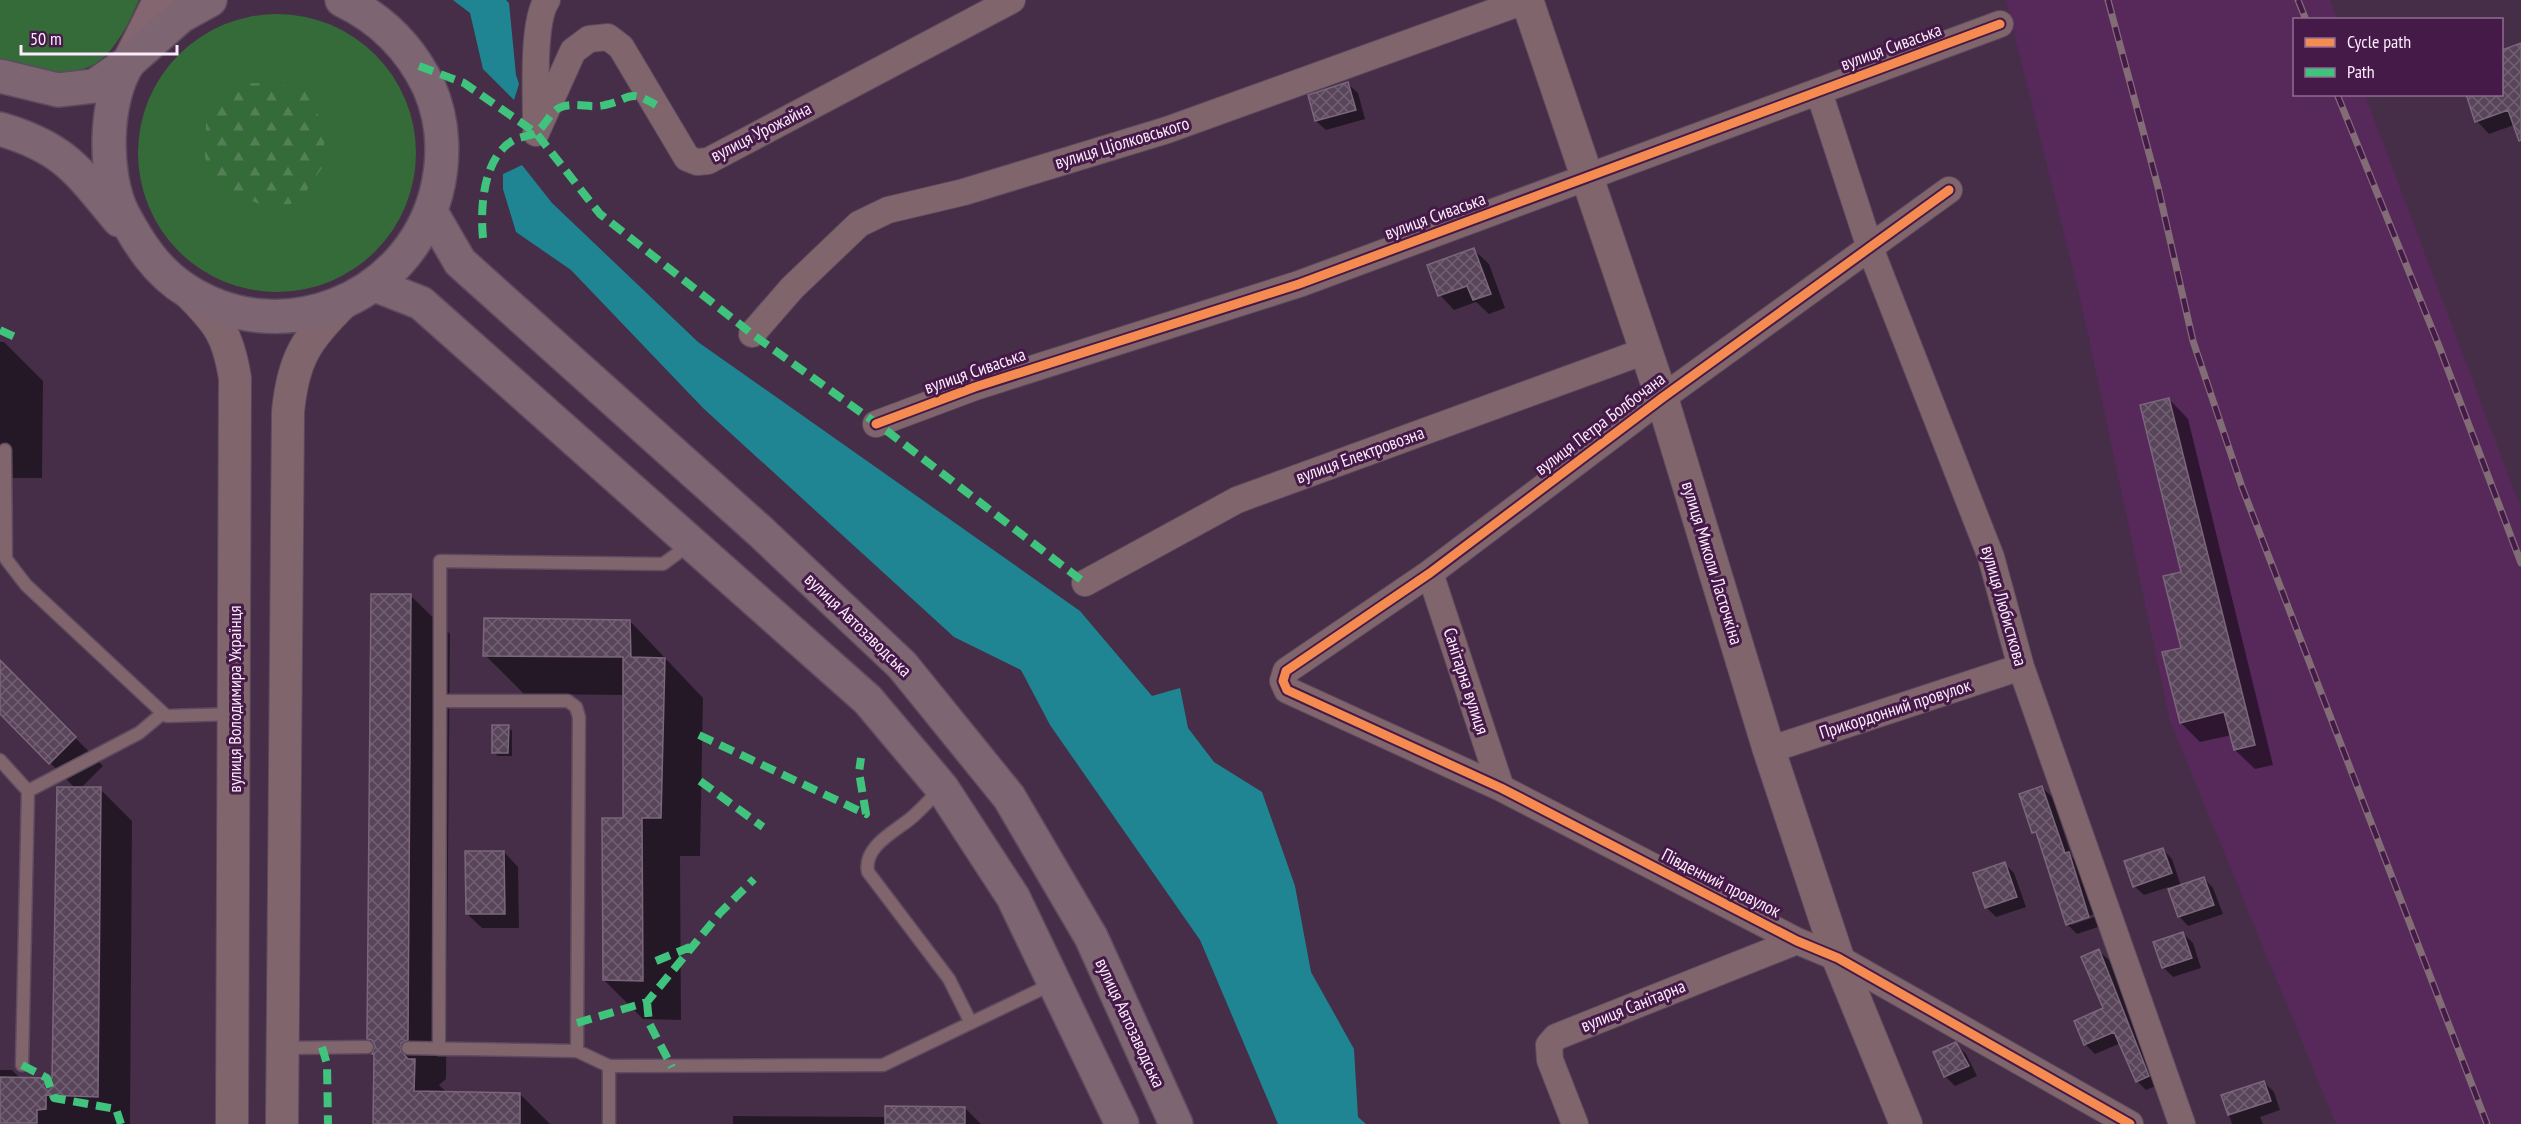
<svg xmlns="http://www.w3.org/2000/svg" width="2521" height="1124" viewBox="0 0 2521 1124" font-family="'PT Sans Narrow',sans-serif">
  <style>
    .built { fill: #57295b }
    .green { fill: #356a39 }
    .forest { fill: url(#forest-firs) }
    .water { fill: #1f8592 }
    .shadow { fill: #0007 }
    .building { fill: url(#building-cross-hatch); stroke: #7b667c; stroke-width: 1.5 }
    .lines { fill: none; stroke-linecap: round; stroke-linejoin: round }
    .service-casing { stroke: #5e4b5f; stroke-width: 15 }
    .minor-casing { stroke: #5e4b5f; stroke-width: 28 }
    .tertiary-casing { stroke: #5e4b5f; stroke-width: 34 }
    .secondary-casing { stroke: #5e4b5f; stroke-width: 36 }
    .primary-casing { stroke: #5e4b5f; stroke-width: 36 }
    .service { stroke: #80666c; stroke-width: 12 }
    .minor { stroke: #80666c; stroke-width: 26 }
    .tertiary { stroke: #80666c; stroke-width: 32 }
    .secondary { stroke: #83666f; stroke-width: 33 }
    .primary { stroke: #7d6571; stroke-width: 33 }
    .rail-casing { stroke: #826c76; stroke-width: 7 }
    .rail { stroke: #451948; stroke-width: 4.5; stroke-dasharray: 14; stroke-linecap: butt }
    .quiet { stroke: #40c37c; stroke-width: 8; stroke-dasharray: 15 8; stroke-linecap: butt }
    .cycleway-casing { stroke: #451948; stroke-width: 13 }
    .cycleway { stroke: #f68b52; stroke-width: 9 }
    .labels { text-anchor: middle; stroke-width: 6; stroke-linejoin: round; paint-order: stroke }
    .street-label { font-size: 18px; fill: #fbebfc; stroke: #451948 }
  </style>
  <defs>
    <pattern id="forest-firs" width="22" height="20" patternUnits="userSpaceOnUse" patternTransform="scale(1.5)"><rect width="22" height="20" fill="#356a39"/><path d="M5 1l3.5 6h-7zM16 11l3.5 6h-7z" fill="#537f57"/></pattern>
    <pattern id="building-cross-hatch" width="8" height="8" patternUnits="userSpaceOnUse" patternTransform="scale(1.5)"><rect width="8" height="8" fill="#59455a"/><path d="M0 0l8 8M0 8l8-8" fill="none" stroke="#726073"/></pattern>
  </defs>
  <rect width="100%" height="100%" fill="#462e48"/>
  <path class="built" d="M2006 0H2330L2337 19 2294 20V94L2365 95 2521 509V1124H2336L2170 721 2082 306Z"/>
  <path class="green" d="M0 0H139C104 81 79 80 0 62Z
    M138 153a139 139 0 1 1 278 0a139 139 0 1 1-278 0Z"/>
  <path class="forest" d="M252 83 280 84 305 92 325 127 323 166 301 199 290 204 262 205 231 192 216 180 208 171 205 156 206 122 214 103 237 87Z"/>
  <path class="water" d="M453 0H506L509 3 516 75 519 84 514 100 483 69 470 13Z
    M522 165 552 203 698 342 1080 611 1152 696 1180 688 1188 728 1214 762 1262 792 1295 886 1311 972 1354 1049 1358 1117 1366 1124H1278L1200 940 1050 725 1021 670 954 637 703 408 571 270 516 232 503 189V174Z"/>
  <path class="shadow" d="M2521 45V127L2517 124 2489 134 2477 121 2502 94V53Z
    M1348 84 1358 93 1365 119 1326 130 1316 121Z
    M1474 250 1489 264 1505 308 1489 314 1476 302 1454 310 1440 295Z
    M0 342H4L43 381 42 478H1L0 569Z
    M2169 399 2188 419 2273 765 2255 769 2235 750 2232 735 2200 742 2181 723 2183 573Z
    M411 596 450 634 446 1079 439 1085 447 1093 520 1094 550 1124H374L377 1047 368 1038Z
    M630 621 703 698 700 856H680L681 1020 643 1019 604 980 625 819 624 695 524 694 485 655Z
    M0 661 103 766 80 789H100L132 821 130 1124H0V1070H12L21 1079H54L76 789 0 712Z
    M508 726 512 731V756H498L493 752Z
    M2042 787 2052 797 2072 857 2078 863 2094 914 2071 922V925L2095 917 2098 927 2077 934 2067 924 2039 838 2034 832Z
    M2163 849 2172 859 2181 886 2204 878 2213 888 2223 914 2188 926 2179 916 2169 887 2144 895 2134 886Z
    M504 852 518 867 519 928H482L467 914Z
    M2005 864 2014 873 2026 907 1996 917 1986 907Z
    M2183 933 2193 943 2201 968 2173 977 2163 967Z
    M2099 951 2109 960 2158 1085 2146 1090 2137 1081 2121 1043 2095 1054 2085 1044 2105 1009Z
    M1956 1044 1966 1054 1977 1076 1955 1086 1945 1076Z
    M2264 1082 2274 1092 2280 1110 2260 1117 2263 1124H2232L2223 1096Z
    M965 1108 981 1124H733V1116L886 1117Z"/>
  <path class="building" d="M2521 43V140L2519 141 2508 110 2475 122 2466 94H2502V50Z
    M1348 82 1356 110 1315 121 1308 95Z
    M1474 248 1491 294 1473 300 1467 286 1438 296 1427 265Z
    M2169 398 2255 745 2234 750 2224 712 2180 723 2162 652 2181 648 2163 576 2181 572 2140 405Z
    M371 594H411L408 1040 401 1043V1051L408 1059H415L414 1091 520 1093V1124H373L374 1054H372L375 1046 372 1040 367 1039Z
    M484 618 630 620 631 657 665 658 661 818H642L643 981 603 980 602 818H623V657L483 656Z
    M0 660 76 737 49 764 0 714Z
    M492 725H509L508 753H492Z
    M2042 786 2065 853 2069 852 2089 917 2066 925 2036 832 2032 833 2019 794Z
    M57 787H101L98 1097 46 1095V1109L37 1110V1123H0V1077L52 1078Z
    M2163 848 2172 873 2133 887 2124 861Z
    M465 851H504L505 914H466Z
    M2005 862 2017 897 1985 908 1973 873Z
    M2204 877 2214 905 2178 917 2168 889Z
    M2183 932 2192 958 2162 968 2153 942Z
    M2099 949 2149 1076 2136 1082 2114 1032 2084 1045 2074 1021 2103 1008 2081 957Z
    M1956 1042 1969 1066 1944 1077 1933 1052Z
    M2264 1081 2271 1101 2228 1115 2221 1095Z
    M885 1106 965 1107V1124H885Z"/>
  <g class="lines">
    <g class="service-casing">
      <path id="service" d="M5 450 6 559 26 585 163 713
        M0 760 28 791
        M941 789C930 799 921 810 910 819 894 832 863 847 868 872L949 979 970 1021
        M283 1048 367 1047
        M408 1048 577 1051
        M439 1049 440 701
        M22 1065 28 791 139 733 163 713 167 716 234 714
        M609 1066 883 1065 1052 984
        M609 1124V1066L577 1051 579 717 576 707 568 701H440V561L663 564 689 545"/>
    </g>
    <g class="minor-casing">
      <path id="minor" d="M1819 92 1870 248 1991 557 2021 667 2182 1124
        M536 124C536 96 532 21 547 0
        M536 133 573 51 589 39 608 37 621 47 687 158 697 162 708 161 1012 0
        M1949 190 1662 398 1430 573 1286 671 1283 681 1287 690 1501 788 1797 941 1838 958 2130 1124
        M752 334 792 288 859 224 888 210 964 192 1167 130 1527 0
        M876 424 975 387 1299 284 2000 24
        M1430 573 1501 788
        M1085 583 1237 500 1645 351
        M1769 750 2021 667
        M1575 1124 1550 1060 1549 1045 1556 1037 1797 941"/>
    </g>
    <g class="tertiary-casing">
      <path id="tertiary" d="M1527 0 1662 398 1769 750 1838 958 1906 1124
        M189 293C219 323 228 335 235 378L232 1124
        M282 1124 288 412C293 359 306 339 344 302"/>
    </g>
    <g class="secondary-casing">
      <path id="secondary" d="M129 62 160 0"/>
    </g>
    <g class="primary-casing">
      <path id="primary" d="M210 0 181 16 129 62C104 98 103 175 123 214 139 244 157 272 186 290 280 351 407 301 436 194 445 159 444 121 429 87 410 47 382 19 342 0
        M0 76 58 90 94 86 129 62
        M0 129C65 148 78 171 119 220
        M431 212 460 262 761 532 902 665 1009 797 1091 937 1176 1124
        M375 285 421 303 868 700 942 788 1013 897 1122 1124"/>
    </g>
    <use href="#service" class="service"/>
    <use href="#minor" class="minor"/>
    <use href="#tertiary" class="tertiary"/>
    <use href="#secondary" class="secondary"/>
    <use href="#primary" class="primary"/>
    <g class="rail-casing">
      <path id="rail" d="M2108 0 2158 187 2193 341 2242 487 2487 1124
        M2298 0 2306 20
        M2337 94 2439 346 2521 563"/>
    </g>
    <use href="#rail" class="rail"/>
    <path class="quiet" d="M419 66 464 83 536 133 600 214 752 334 887 431 1085 583
      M483 238C480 208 483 159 512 141 520 136 531 137 538 131 545 125 551 112 559 108 573 101 590 109 605 105 632 99 627 88 656 105
      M0 330 17 338
      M699 735 866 814 859 772 861 758
      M700 781 763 827
      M656 961 690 947
      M647 1002 649 1023 672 1067
      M577 1023 647 1002 720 913 754 879
      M322 1047 327 1064 328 1124
      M22 1065 47 1078 54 1098 116 1109 121 1124"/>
    <g class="cycleway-casing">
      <path id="cycleway" d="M1949 190 1662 398 1430 573 1286 671 1283 681 1287 690 1501 788 1797 941 1838 958 2130 1124
        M876 424 975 387 1299 284 2000 24"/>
    </g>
    <use href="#cycleway" class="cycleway"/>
  </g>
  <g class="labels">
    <g class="street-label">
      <text transform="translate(1891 47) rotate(-20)" y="6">вулиця Сиваська</text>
      <text transform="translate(761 132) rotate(-27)" y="6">вулиця Урожайна</text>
      <text transform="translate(1122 143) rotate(-17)" y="6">вулиця Ціолковського</text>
      <text transform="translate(1435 216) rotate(-20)" y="6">вулиця Сиваська</text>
      <text transform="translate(975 371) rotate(-19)" y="6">вулиця Сиваська</text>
      <text transform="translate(1600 424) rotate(-37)" y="6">вулиця Петра Болбочана</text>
      <text transform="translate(1360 455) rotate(-20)" y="6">вулиця Електровозна</text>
      <text transform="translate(1712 563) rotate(73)" y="6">вулиця Миколи Ласточкіна</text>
      <text transform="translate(2004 606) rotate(74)" y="6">вулиця Любисткова</text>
      <text transform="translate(858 625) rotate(44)" y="6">вулиця Автозаводська</text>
      <text transform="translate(1466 681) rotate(72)" y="6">Санітарна вулиця</text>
      <text transform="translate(235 699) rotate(-90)" y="6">вулиця Володимира Українця</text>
      <text transform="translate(1895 709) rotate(-18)" y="6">Прикордонний провулок</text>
      <text transform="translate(1721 883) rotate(27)" y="6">Південний провулок</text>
      <text transform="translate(1633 1006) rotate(-22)" y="6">вулиця Санітарна</text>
      <text transform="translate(1130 1023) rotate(65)" y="6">вулиця Автозаводська</text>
    </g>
  </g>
  <rect x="2293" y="18" width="210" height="78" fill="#451948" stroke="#8e6d90" stroke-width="1.5"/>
  <rect x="2305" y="38" width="30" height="9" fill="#f68b52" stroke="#8e6d90" stroke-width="1.5"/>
  <text x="2347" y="48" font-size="18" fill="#fbebfc">Cycle path</text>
  <rect x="2305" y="68" width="30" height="9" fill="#40c37c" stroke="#8e6d90" stroke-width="1.5"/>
  <text x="2347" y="78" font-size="18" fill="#fbebfc">Path</text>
  <path d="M21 45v9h156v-9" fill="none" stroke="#fbebfc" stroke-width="3"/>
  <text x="30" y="45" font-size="18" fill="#fbebfc" stroke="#451948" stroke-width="4.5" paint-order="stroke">50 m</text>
</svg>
